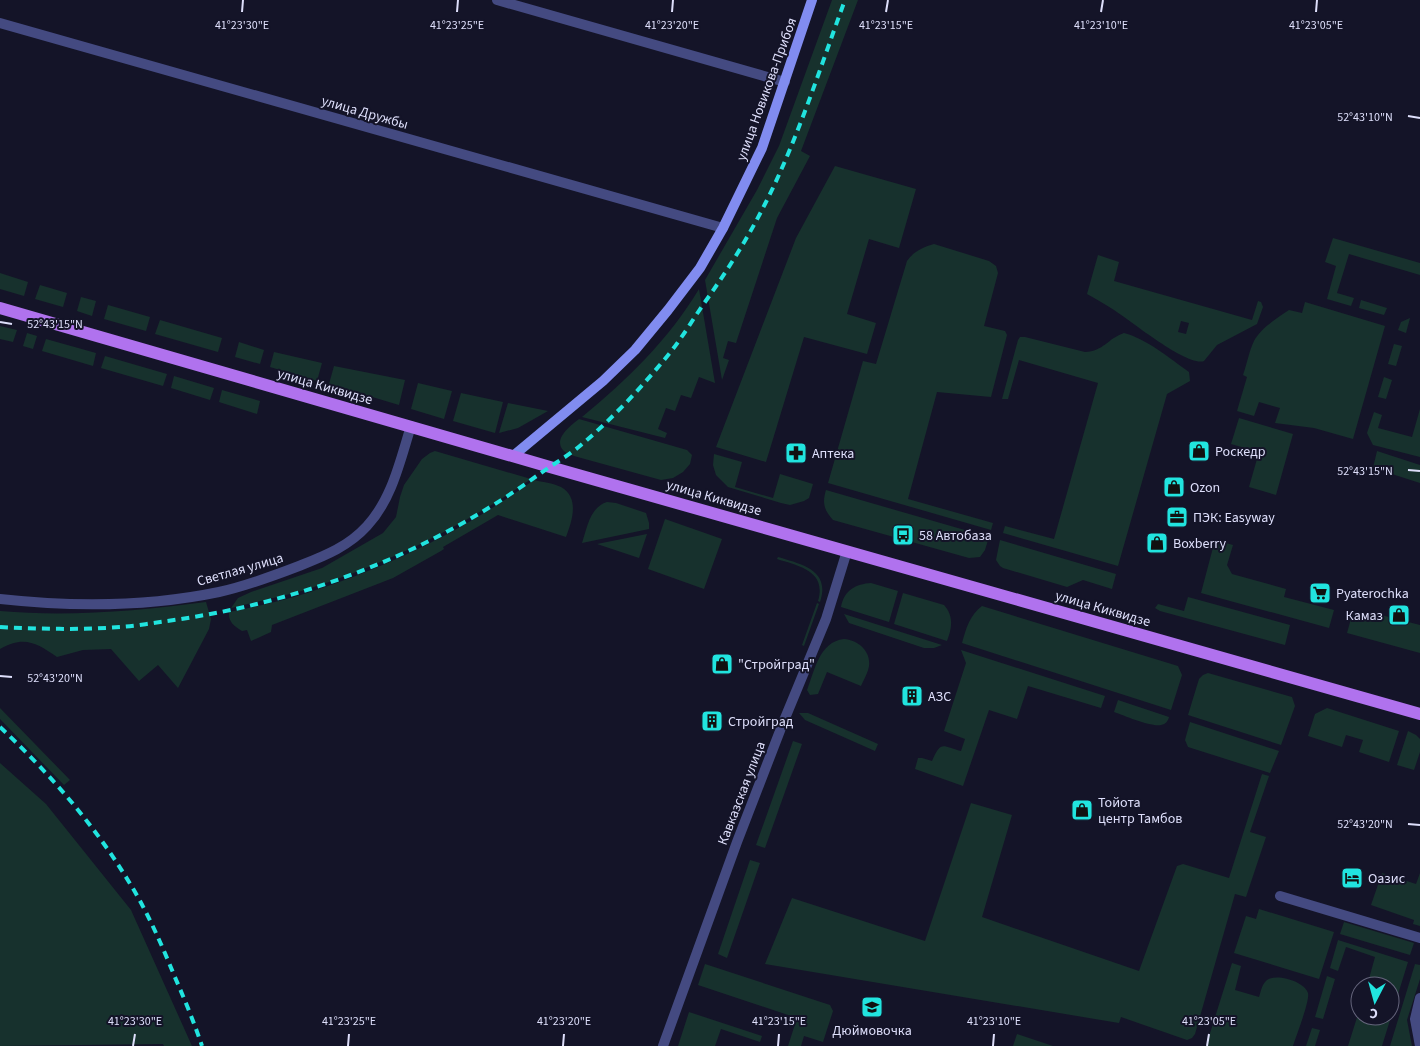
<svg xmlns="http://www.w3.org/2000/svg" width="1420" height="1046" viewBox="0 0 1420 1046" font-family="'Source Sans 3',sans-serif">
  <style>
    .green { fill: #17312d; fill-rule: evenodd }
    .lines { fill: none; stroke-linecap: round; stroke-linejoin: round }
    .street { stroke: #444a81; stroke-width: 10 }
    .secondary { stroke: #818cf0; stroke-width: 10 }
    .primary { stroke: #b072ee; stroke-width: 12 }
    .rail { stroke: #21e4df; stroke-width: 4; stroke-dasharray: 8 6; stroke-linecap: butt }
    .ticks { fill: none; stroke: #dedffb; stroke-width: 2 }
    .labels { text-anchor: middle; stroke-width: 4; stroke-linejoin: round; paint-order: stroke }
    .street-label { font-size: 14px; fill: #dedffb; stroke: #141428 }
    .poi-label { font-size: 14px; fill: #dedffb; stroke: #141428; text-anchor: start }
    .ticks-label { font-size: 12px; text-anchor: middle; fill: #dedffb; stroke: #141428; stroke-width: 4; stroke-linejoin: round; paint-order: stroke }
  </style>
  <rect width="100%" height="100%" fill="#141428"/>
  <path class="green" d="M832 0H858L801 151 810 156 777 218 736 343 728 341 723 358 729 360 722 380 705 280 757 190 779 146Z
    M835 166 916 189 899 248 869 239 847 314 876 323 867 354 804 337 766 462 716 447 796 238Z
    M1333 238 1420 263V275L1349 254 1337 293 1354 298 1351 306 1327 299 1336 266 1325 262Z
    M934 244 989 261 996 266 998 273 984 326 1005 331 1007 335 991 397 937 392 908 499 993 523 991 530 828 483 863 361 876 364 907 261C913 252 923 247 934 244Z
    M1098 255 1119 262 1114 281 1252 320 1258 301 1261 302 1263 307 1257 324 1217 345 1204 361C1187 367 1130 320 1114 310 1105 304 1096 299 1087 294ZM1181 321 1189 323 1186 334 1178 332Z
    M0 273 28 282 24 296 0 289Z
    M40 285 67 293 63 307 35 299Z
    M699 289 715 383 699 377 691 398 681 395 675 411 666 408 658 429 667 433 665 438 582 417C627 380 669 339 699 289Z
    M81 297 96 301 92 316 77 311Z
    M1361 300 1387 308 1384 315 1359 308Z
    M1305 302 1385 326 1353 439 1314 428 1275 423 1280 408 1259 402 1254 416 1237 411 1247 377 1243 375C1247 364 1249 351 1254 341 1261 328 1277 318 1289 310L1302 313Z
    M108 305 150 317 146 331 104 319Z
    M1410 318 1406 333 1398 330 1401 322Z
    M160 320 222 338 218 352 155 334Z
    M0 326 17 330 13 342 0 339Z
    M27 333 37 336 33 349 23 346Z
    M1124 333C1147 339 1169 358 1189 372L1190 381 1167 394 1118 566 1003 533 1005 526 1054 539 1098 383 1019 360 1008 399H1002L1018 340 1020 337H1025L1085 352C1104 351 1107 339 1124 333Z
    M46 339 96 353 93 366 42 351Z
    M239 342 264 350 260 364 235 357Z
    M1394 344 1402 346 1396 366 1388 364Z
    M274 352 322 363 317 381 270 367Z
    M105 356 167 374 163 386 101 368Z
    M334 366 405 380 399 405 329 384Z
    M174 376 214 388 210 400 171 388Z
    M1384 377 1392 380 1386 399 1378 397Z
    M418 383 452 391 444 419 411 409Z
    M222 390 260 401 257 414 219 402Z
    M461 393 503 402 495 433 453 421Z
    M508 403 548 411 518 428 499 433Z
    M1420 409V457L1373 445 1367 433 1374 412 1382 415 1378 428 1412 437Z
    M1239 418 1293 434 1276 495 1249 487 1259 452 1231 444Z
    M579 419 687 450 692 455 690 464 683 472 673 478 661 480 574 456C571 455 565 453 563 450 553 439 571 425 579 419Z
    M435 451 531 479C463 527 384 565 305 590 280 597 255 602 231 608L238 598 251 592 322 568 383 533 396 517 400 497 404 485 422 459 430 453Z
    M1377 451 1420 465V483L1373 468Z
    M714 454 742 462 735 487 773 498 780 474 813 484 809 498 804 501 790 505 781 503 728 487 716 475 713 465Z
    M534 480C542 482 553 483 561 487 580 498 572 521 566 537L498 515 443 547 444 549 441 551 393 578 272 625 271 632 251 641 247 630 242 631C234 626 228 622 229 612 255 607 282 601 307 593 387 568 466 529 534 480Z
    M826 490 989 537 985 550 980 557 969 558 833 520C824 510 822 503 826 490Z
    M607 502 616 503 646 513 649 523V529L582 543C587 528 590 507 607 502Z
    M665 519 722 539 704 589 648 569Z
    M647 534 639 558 597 544Z
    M1000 540 1116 574 1112 589 1083 580 1067 587 1003 568 1000 566 996 560Z
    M1215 540 1233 545 1227 565 1232 574 1286 589 1284 597 1334 610 1329 628 1201 593Z
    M778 557C801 564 831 570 820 602L818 601C827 571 799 566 777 559Z
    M871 583 898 591 889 622 841 607C844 590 856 584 871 583Z
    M903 593 944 605C954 616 952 628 947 641L894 624Z
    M1188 597 1290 625 1285 645 1160 611 1155 608 1158 604 1184 611Z
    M206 602 211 619 209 629 178 688 158 665 139 681 111 649 83 650 57 657C37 643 24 635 0 649V611C68 617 138 611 206 602Z
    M817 603 819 604 804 646 802 645Z
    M982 606 1178 666 1182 675 1171 710 962 643C966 628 970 615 982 606Z
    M844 614 942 645 934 648H924L849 623Z
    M1352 615 1379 622 1381 615 1420 625V653L1347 633Z
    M844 639C858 640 871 651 869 666 868 673 864 679 861 686L827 672 818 694 810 695 807 690C815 670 819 642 844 639Z
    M961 650 1105 696 1101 708 1028 686 1017 719 989 710 963 786 915 769 918 758H922L932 761C941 740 942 746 961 751L965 739 944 731 966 663Z
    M1208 673 1292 697 1295 706 1281 745 1188 715 1199 679 1203 675Z
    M1118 700 1169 717C1168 721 1166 724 1161 725 1151 727 1125 716 1114 712Z
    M0 708 70 780 64 785 0 719Z
    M1327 708 1399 731 1389 762 1359 752 1363 740 1346 735 1342 747 1308 736 1315 714Z
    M799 713H808L878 744 875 751 805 720Z
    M1190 722 1279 751 1270 773 1188 747 1185 740Z
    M1408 731 1416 735 1420 739V752L1414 770 1397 765Z
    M793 741 802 744 765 848 756 845Z
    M0 763 46 804 131 910 192 1046H164L163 1044 0 1046Z
    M1262 774 1269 776 1250 832 1266 837 1246 897 1235 894 1195 1034 1192 1038 1187 1040 1121 1017 1119 1023 765 964 792 898 925 941 971 803 1012 815 982 917 1139 971 1177 866 1183 864 1229 878Z
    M750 860 760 863 727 958 718 954Z
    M1382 873 1416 884 1420 873V926L1413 924 1414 920 1371 905Z
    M1259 909 1334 932 1319 979 1234 953 1246 916 1256 919Z
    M1344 922 1414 943 1410 955 1340 934Z
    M1338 940 1408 962 1382 1046H1348L1360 1008V1016H1390V986H1367L1375 957 1346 947 1338 971 1330 968Z
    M1232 963 1241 966 1235 990 1259 997C1261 991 1262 984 1267 980 1277 973 1305 982 1308 993 1310 1001 1296 1036 1293 1046H1206Z
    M705 964 830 1005 833 1011 823 1042 804 1036 801 1046H788L797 1018 698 985Z
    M1415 964 1420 965V979L1407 1020 1412 1046H1390Z
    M1327 976 1335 979 1323 1019 1315 1017Z
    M689 1012 762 1036 760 1042 721 1029 715 1046H678Z
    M1312 1028 1320 1030 1315 1046H1306Z
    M1017 1034 1053 1046H1013Z"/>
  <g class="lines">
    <path class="street" d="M497 0 785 82
      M0 23 723 228
      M0 599C73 607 147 607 219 592 246 586 273 576 299 566 324 556 348 547 367 526 392 499 400 461 411 426
      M1280 896 1420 938
      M1420 998 1415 1019 1420 1046
      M663 1046 737 842 783 723 826 619 847 551"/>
    <path class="secondary" d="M513 456 603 381 635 350 668 310 700 268 723 228 762 148 812 0"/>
    <path class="primary" d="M0 308 550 467 1420 714"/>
    <path class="rail" d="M0 627C40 629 81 630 121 627 136 626 152 623 167 621 300 603 429 554 538 475 552 465 568 456 581 445 613 418 642 387 669 354 682 338 693 319 705 302 727 271 748 238 765 204 798 139 820 68 845 0
      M0 727C49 773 94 824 129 882 147 911 161 943 174 975 184 998 194 1022 202 1046"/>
  </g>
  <path class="ticks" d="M242 12 243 0M457 12 458 0M672 12 673 0M886 12 888 0M1101 12 1103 0M1316 12 1317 0M1408 116 1420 118M0 322 12 324M1408 470 1420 471M0 676 12 677M1408 824 1420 825M133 1046 135 1034M348 1046 349 1034M563 1046 564 1034M778 1046 779 1034M993 1046 994 1034M1207 1046 1209 1034"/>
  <defs>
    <g id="shop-square" transform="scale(1.125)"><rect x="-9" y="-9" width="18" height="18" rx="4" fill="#21e4df" stroke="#141428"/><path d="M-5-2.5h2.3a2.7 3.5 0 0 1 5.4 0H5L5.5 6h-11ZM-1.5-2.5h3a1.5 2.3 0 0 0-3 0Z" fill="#111"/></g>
    <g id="pharmacy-square" transform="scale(1.125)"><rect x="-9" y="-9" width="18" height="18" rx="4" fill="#21e4df" stroke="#141428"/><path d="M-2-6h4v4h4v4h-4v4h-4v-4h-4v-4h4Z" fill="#111"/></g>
    <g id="office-square" transform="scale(1.125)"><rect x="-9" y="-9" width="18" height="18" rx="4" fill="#21e4df" stroke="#141428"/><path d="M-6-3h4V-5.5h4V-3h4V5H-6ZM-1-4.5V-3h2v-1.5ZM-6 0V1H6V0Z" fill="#111"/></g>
    <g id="bus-square" transform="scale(1.125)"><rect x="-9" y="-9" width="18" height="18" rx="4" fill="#21e4df" stroke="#141428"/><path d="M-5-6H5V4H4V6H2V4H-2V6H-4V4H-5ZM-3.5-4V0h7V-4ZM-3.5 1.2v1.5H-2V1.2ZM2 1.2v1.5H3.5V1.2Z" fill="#111"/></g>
    <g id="supermarket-square" transform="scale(1.125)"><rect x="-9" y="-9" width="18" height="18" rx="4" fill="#21e4df" stroke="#141428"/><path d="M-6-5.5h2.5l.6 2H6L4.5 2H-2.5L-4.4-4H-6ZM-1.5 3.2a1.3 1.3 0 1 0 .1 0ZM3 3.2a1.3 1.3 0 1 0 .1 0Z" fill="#111"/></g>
    <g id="building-square" transform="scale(1.125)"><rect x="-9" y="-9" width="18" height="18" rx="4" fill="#21e4df" stroke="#141428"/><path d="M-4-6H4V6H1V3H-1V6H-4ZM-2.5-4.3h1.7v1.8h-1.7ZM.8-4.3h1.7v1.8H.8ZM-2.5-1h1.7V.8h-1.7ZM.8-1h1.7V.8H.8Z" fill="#111"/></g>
    <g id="hotel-square" transform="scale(1.125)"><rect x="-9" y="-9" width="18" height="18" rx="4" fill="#21e4df" stroke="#141428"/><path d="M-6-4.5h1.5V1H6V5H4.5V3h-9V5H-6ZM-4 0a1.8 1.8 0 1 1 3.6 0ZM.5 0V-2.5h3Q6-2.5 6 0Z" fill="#111"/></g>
    <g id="school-square" transform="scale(1.125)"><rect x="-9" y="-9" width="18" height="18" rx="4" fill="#21e4df" stroke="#141428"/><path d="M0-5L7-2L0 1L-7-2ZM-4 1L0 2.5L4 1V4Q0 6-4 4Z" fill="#111"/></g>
  </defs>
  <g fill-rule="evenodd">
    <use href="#shop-square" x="1199" y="451"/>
    <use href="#pharmacy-square" x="796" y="453"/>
    <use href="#shop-square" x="1174" y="487"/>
    <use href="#office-square" x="1177" y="517"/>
    <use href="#bus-square" x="903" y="535"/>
    <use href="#shop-square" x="1157" y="543"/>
    <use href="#supermarket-square" x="1320" y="593"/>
    <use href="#shop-square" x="1399" y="615"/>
    <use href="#shop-square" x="722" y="664"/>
    <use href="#building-square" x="912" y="696"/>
    <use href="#building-square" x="712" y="721"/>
    <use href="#shop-square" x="1082" y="810"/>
    <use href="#hotel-square" x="1352" y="878"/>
    <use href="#school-square" x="872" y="1007"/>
  </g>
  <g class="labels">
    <g class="street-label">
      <text transform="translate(766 89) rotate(-70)" y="5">улица Новикова-Прибоя</text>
      <text transform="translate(365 112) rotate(16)" y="5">улица Дружбы</text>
      <text transform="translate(325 386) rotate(16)" y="5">улица Киквидзе</text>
      <text transform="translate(714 497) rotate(16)" y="5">улица Киквидзе</text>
      <text transform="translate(240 569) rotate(-16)" y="5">Светлая улица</text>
      <text transform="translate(1103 608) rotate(16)" y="5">улица Киквидзе</text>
      <text transform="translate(741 793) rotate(-69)" y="5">Кавказская улица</text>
    </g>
    <g class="poi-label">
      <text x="1215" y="456">Роскедр</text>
      <text x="812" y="458">Аптека</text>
      <text x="1190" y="492">Ozon</text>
      <text x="1193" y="522">ПЭК: Easyway</text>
      <text x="919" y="540">58 Автобаза</text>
      <text x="1173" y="548">Boxberry</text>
      <text x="1336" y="598">Pyaterochka</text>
      <text x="1383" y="620" text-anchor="end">Камаз</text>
      <text x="738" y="669">"Стройград"</text>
      <text x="928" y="701">АЗС</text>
      <text x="728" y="726">Стройград</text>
      <text x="1098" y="807">Тойота<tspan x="1098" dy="16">центр Тамбов</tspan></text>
      <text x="1368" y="883">Оазис</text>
      <text x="872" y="1035" text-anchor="middle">Дюймовочка</text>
    </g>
  </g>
  <g class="ticks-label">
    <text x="242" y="29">41°23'30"E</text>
    <text x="457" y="29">41°23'25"E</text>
    <text x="672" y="29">41°23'20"E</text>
    <text x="886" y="29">41°23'15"E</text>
    <text x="1101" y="29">41°23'10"E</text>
    <text x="1316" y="29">41°23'05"E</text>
    <text x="1365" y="121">52°43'10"N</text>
    <text x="55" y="328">52°43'15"N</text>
    <text x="1365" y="475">52°43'15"N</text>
    <text x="55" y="682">52°43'20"N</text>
    <text x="1365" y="828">52°43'20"N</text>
    <text x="135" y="1025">41°23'30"E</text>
    <text x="349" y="1025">41°23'25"E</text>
    <text x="564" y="1025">41°23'20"E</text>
    <text x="779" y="1025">41°23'15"E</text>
    <text x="994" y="1025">41°23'10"E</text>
    <text x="1209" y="1025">41°23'05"E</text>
  </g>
  <g transform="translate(1375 1001) rotate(186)"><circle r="24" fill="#141428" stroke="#65657c"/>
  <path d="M0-4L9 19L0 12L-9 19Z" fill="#21e4df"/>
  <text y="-8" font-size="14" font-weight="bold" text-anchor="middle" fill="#dedffb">С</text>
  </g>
</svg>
